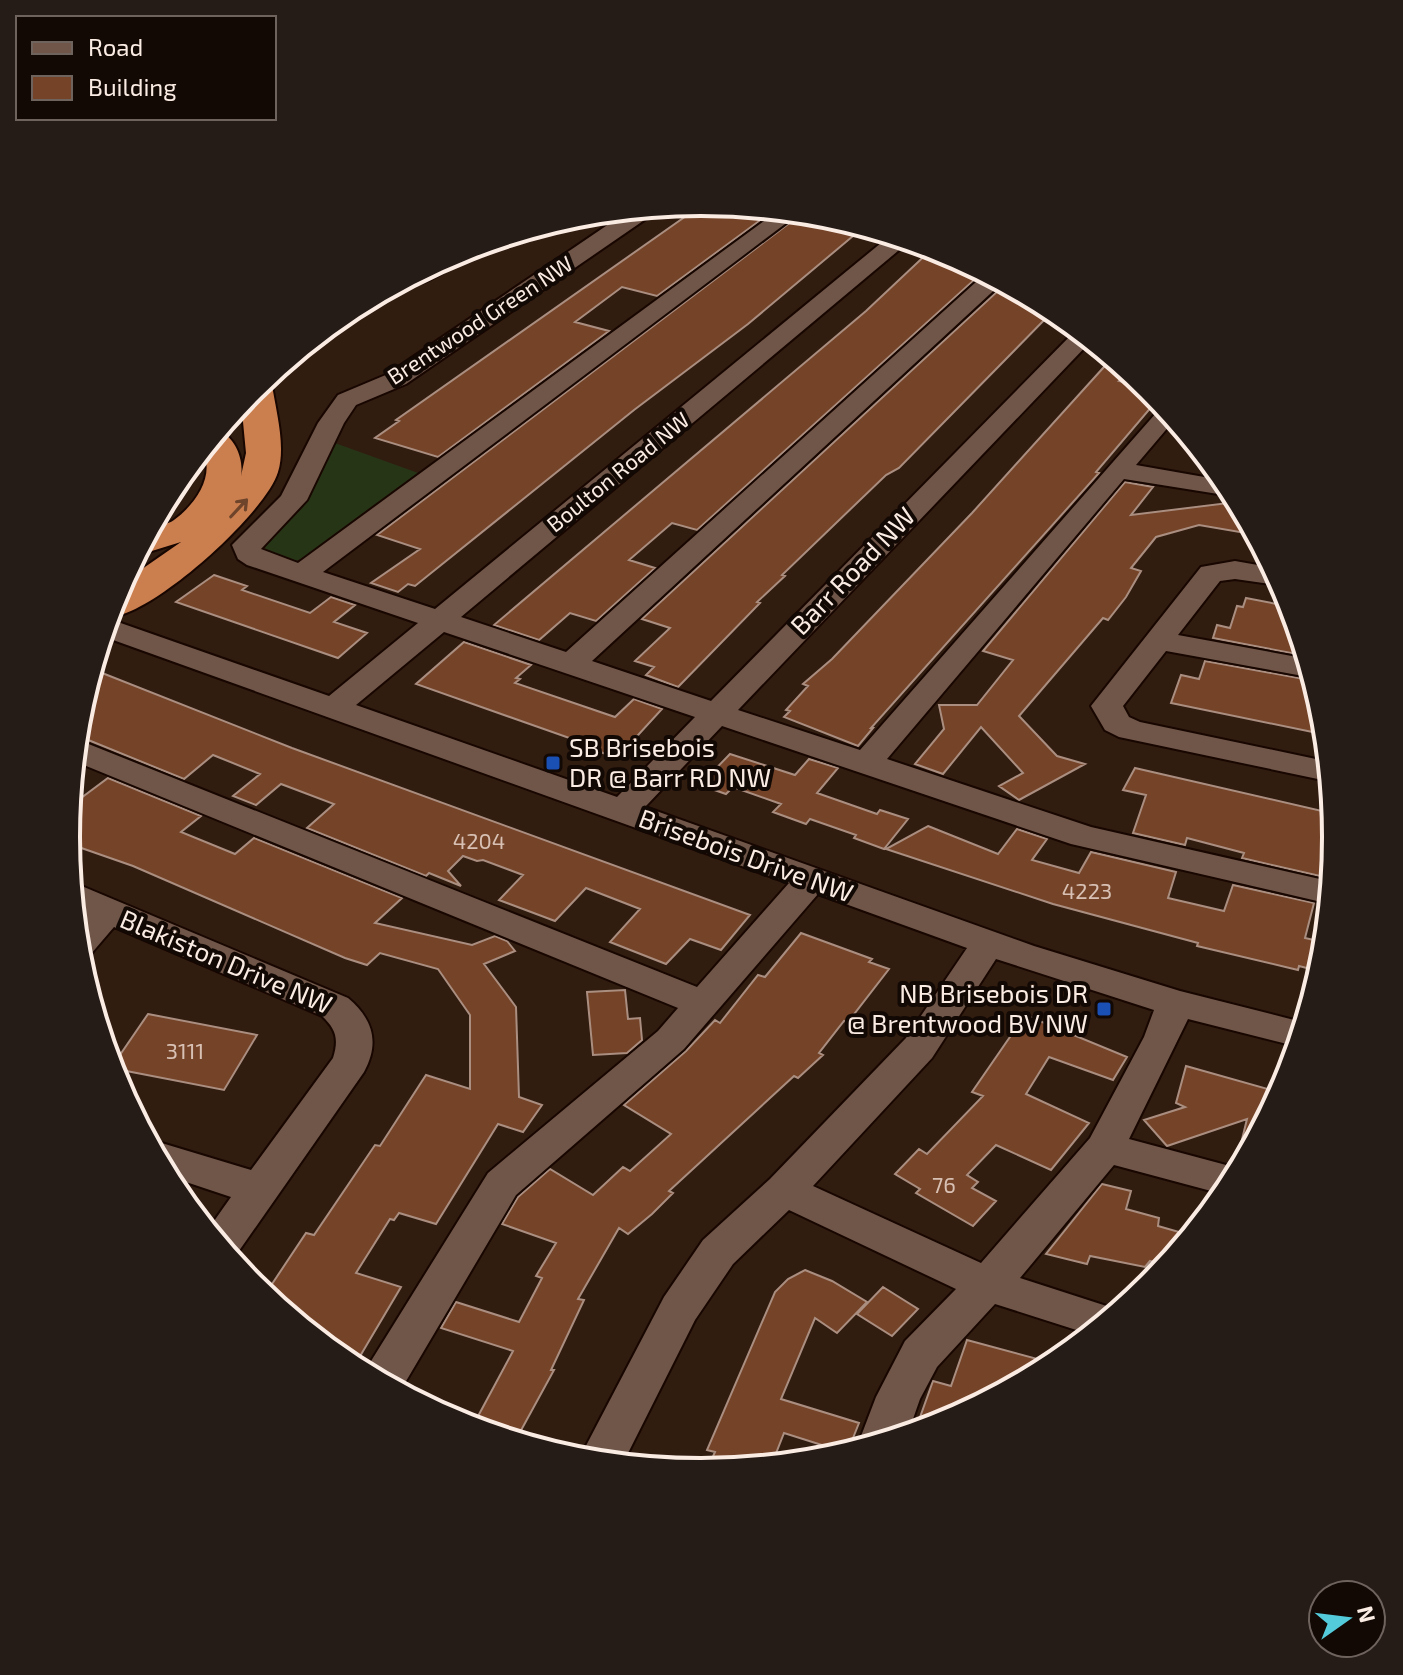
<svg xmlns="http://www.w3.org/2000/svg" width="1403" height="1675" viewBox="0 0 1403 1675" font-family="'Exo 2',sans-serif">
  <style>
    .green { fill: #273517 }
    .building { fill: #744328; stroke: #aa8e80; stroke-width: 2 }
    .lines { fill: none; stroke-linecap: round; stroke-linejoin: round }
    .minor-casing { stroke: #180600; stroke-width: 4 }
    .highway-casing { stroke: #180600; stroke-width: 4 }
    .minor { fill: #6f5649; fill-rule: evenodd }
    .highway { fill: #cb7f4f; fill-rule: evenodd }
    .oneway { stroke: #6e442a }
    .transit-dot { fill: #1a4fb4; stroke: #120905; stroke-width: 3 }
    .labels { text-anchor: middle; stroke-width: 8; stroke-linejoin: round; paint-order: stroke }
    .far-street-label { font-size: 22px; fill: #faebe3; stroke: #120905 }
    .number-label { font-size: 22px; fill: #d8c1b4 }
    .street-label { font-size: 26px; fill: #faebe3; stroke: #120905 }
    .poi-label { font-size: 26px; fill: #faebe3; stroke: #120905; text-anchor: start }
    .rim { fill: none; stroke: #faebe3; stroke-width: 4 }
  </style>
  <rect width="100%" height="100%" fill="#311c10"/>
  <path class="green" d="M335 443 421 474 311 555 293 562 265 549 266 538 306 495Z"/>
  <path class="building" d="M706 202 770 213 657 296 622 287 575 322 609 331 438 457 375 438 399 421 396 420Z
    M804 212 826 214 865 226 748 324 634 410 415 586 408 584 398 592 371 583 420 549 377 535Z
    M933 248 946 251 984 271 697 530 672 523 629 560 655 568 596 621 570 613 539 640 494 625 866 311Z
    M1000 289 1031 296 1055 309 899 468 886 475 782 575 785 576 757 602 760 603 678 687 646 675 654 667 635 661 670 628 642 619Z
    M1113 357 1130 371 1119 381 1152 389 1159 398 1096 472 1099 473 871 728H873L858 746 784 717 790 711 786 710 808 686 803 684 832 659 972 513Z
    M1125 482 1153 487 1131 515 1228 503 1229 507 1244 511 1257 535 1199 525 1156 537 1131 568 1141 571 1126 597 1108 620 1103 618 1019 716 1057 756 1085 764 1019 800 999 786 1023 773 981 727 943 774 915 764 944 729 939 705H977L1013 660 983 651Z
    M214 575 247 586 242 590 310 613 331 597 355 605 334 622 367 633 338 658 176 602Z
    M1246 598 1292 607 1307 656 1213 638 1217 625 1230 628 1237 606 1243 607Z
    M464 642 531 665 516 678 520 679 515 683 615 717 634 699 662 709 617 758 592 749 595 747 416 684Z
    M1205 661 1315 681 1325 714 1327 735 1171 703 1181 675 1199 679Z
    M92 669 292 748 750 915 721 950 690 939 666 964 610 942 640 909 586 888 555 921 499 900 523 875 483 860 477 861 463 856 448 871 461 886 429 873 426 876 307 828 334 804 281 784 256 805 233 796 260 774 213 755 184 779 76 735 78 713Z
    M730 754 795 775 809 759 838 768 817 793 877 814 880 810 908 819 884 849 854 838 856 835 810 819 806 824 773 812 781 804 733 787 726 794 700 785Z
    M1135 768 1335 814 1337 838 1334 872 1322 869 1320 876 1242 858 1244 853 1187 838 1185 845 1133 833 1146 795 1123 790Z
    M108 778 201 816 181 832 235 854 254 838 402 898 375 923 472 945 495 936 507 941 515 951 484 964 516 1007 519 1097 542 1105 523 1132 498 1124 436 1224 399 1213 394 1220 390 1219 356 1273 401 1287 353 1368 264 1296 306 1233 314 1235 375 1145 380 1146 426 1075 470 1089V1015L438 969 380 953 367 965 345 958 133 866 67 843 69 807Z
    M928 826 998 854 1017 829 1047 839 1032 860 1079 873 1091 852 1176 872 1168 898 1224 911 1233 885 1314 903 1305 938 1327 943 1322 972 1299 966 1298 970 1197 946 1198 943 1053 904 886 849Z
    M801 933 872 959 869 962 889 969 848 1022 844 1021 819 1053 823 1055 798 1078 794 1076 669 1191 673 1193 652 1214 628 1234 619 1228 578 1299 584 1300 551 1370H554L519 1434 476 1420 513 1351 441 1328 456 1302 519 1322 542 1278 536 1276 556 1243 502 1224 518 1197 550 1169 593 1195 623 1167 630 1171 671 1134 624 1105 686 1051 715 1020 720 1023 758 975 765 977Z
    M625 990 628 1019 640 1018 642 1040 627 1053 593 1055 587 992Z
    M148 1014 257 1035 224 1090 111 1068Z
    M1025 1015 1127 1057 1113 1080 1049 1057 1026 1094 1089 1123 1051 1170 996 1145 967 1175 978 1182 972 1188 996 1201 973 1226 916 1193 920 1189 895 1174 919 1149 927 1154 983 1096 972 1092Z
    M1186 1066 1282 1093 1245 1163 1237 1160 1247 1119 1167 1146 1144 1120 1185 1107 1176 1103Z
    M1102 1184 1131 1191 1126 1209 1159 1218 1158 1226 1193 1236 1168 1266 1150 1261 1145 1267 1090 1256 1087 1264 1046 1254Z
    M805 1270 832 1281 867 1302 837 1333 815 1318 781 1399 859 1423 847 1453 784 1433 771 1466 706 1472 715 1452 707 1450 775 1292 788 1279Z
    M883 1287 918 1309 892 1336 857 1314Z
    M967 1340 1056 1364 944 1425 914 1434 933 1381 951 1386Z"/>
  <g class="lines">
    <g class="minor-casing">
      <path id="minor" d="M658 206 656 212 406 384 356 405 344 423 307 500 261 549 298 563 779 210 801 212 323 572 435 609 892 234 911 240 461 617 566 652 986 273 1003 282 592 661 711 701 1078 328 1092 340 738 710 860 750 1164 404 1176 418 1136 465 1227 481 1237 497 1124 479 887 759 1091 827 1333 882 1330 904 1071 844 722 726 645 807 1034 946 1180 991 1306 1023 1299 1047 1188 1019 1129 1139 1241 1169 1226 1195 1114 1165 1020 1278 1122 1311 1092 1335 995 1304 937 1367 920 1399 907 1436 861 1450 858 1444 876 1397 905 1341 956 1289 789 1210 733 1264 695 1320 622 1465 578 1461 664 1297 703 1240 770 1179 906 1038 967 948 818 894 684 1049 516 1195 399 1393 363 1374 488 1173 658 1031 678 1008 74 761 76 740 86 743 697 987 789 883 102 636 107 619 115 621 329 696 418 623 247 565 238 559 232 545 281 496 318 423 338 395 388 374 631 209ZM444 632 695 717 617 797 356 705ZM996 959 1154 1010 1144 1037 1090 1138 981 1263 813 1186 932 1058Z
        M1235 561 1275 568 1284 586 1235 579 1220 581 1178 635 1308 659 1314 678 1166 651 1123 706 1129 717 1140 722 1330 762 1332 782 1119 737 1105 730 1091 706 1201 567Z
        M71 884 84 887 348 998C373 1019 380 1043 364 1072L234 1258 229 1259 207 1231 231 1197 165 1175 148 1143 155 1141 251 1170 333 1058C339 1039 336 1029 322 1016L114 927 90 955 78 958 75 926 85 914 73 909Z"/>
    </g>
    <g class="highway-casing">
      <path id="highway" d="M474 246 477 249 472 255C451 267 420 292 396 284L459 250Z
        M265 377 272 385C276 411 286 446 278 472 266 513 150 618 108 617L119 585 181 542 142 554 137 553 150 528C156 526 169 524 174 520 196 504 216 475 202 449L218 430C235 437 244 459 241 476L246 453 241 401Z"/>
    </g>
    <use href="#minor" class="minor"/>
    <use href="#highway" class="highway"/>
  </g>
  <defs><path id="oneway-shaft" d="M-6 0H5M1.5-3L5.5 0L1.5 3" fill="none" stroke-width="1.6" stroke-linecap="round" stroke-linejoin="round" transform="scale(2)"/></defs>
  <use class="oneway" href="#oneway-shaft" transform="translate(239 508) rotate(-47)"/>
  <g class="transit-dot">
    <rect x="545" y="755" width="16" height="16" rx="4"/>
    <rect x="1096" y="1001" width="16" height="16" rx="4"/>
  </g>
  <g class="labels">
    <g class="far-street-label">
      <text transform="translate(480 320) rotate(-33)" y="8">Brentwood Green NW</text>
      <text transform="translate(618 472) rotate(-39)" y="8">Boulton Road NW</text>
    </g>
    <g class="number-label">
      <text x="479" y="849">4204</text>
      <text x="1087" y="899">4223</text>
      <text x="185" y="1059">3111</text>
      <text x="944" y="1193">76</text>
    </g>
    <g class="street-label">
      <text transform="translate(853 571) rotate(-46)" y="9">Barr Road NW</text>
      <text transform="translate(746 856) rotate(20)" y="9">Brisebois Drive NW</text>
      <text transform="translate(226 962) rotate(23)" y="9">Blakiston Drive NW</text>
    </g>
    <g class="poi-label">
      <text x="569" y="757">SB Brisebois<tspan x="569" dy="30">DR @ Barr RD NW</tspan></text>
      <text x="1088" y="1003" text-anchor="end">NB Brisebois DR<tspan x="1088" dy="30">@ Brentwood BV NW</tspan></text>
    </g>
  </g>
  <path d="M0 0H1403V1675H0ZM80 837a621 621 0 1 1 1242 0a621 621 0 1 1-1242 0Z" fill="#251b17" fill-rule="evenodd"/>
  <path class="rim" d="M80 837a621 621 0 1 1 1242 0a621 621 0 1 1-1242 0Z"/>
  <rect x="16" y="16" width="260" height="104" fill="#120905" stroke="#6f635e" stroke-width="2"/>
  <rect x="32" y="42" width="40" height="12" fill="#6f5649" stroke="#6f635e" stroke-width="2"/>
  <text x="88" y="56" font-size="24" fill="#faebe3">Road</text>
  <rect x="32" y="76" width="40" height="24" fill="#744328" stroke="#6f635e" stroke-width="2"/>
  <text x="88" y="96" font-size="24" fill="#faebe3">Building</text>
  <g transform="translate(1347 1619) rotate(76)"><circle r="38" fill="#120905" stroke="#6f635e" stroke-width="2"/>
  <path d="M0-6L14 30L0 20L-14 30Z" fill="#53cbdb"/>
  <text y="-12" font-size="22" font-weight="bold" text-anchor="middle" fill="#faebe3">N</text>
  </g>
</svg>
